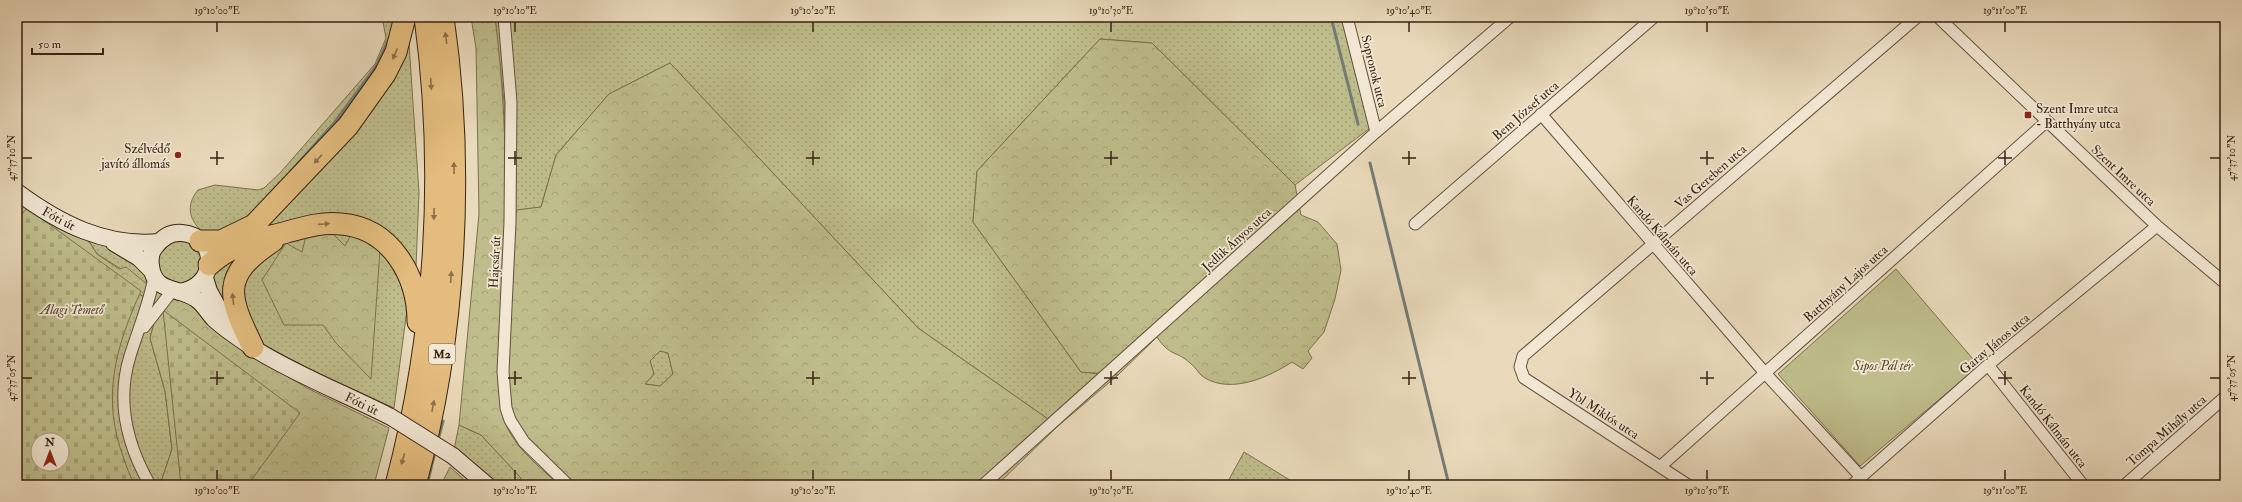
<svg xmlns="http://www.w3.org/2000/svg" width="2242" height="502" viewBox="0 0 2242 502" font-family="'IM FELL Double Pica',serif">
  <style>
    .grass { fill: url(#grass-dots); stroke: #7b704f; fill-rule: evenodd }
    .forest { fill: url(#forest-crowns); stroke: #7b704f; fill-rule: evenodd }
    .cemetery { fill: url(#cemetery-stones); stroke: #7b704f; fill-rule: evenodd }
    .park { fill: #bebd8b; stroke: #7b704f }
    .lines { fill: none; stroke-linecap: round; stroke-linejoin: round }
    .stream { stroke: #747c77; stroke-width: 3 }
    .street-casing { stroke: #64503d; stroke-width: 13 }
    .secondary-casing { stroke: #382213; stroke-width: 18 }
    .highway-casing { stroke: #382213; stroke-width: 23 }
    .street { stroke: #f1e7d3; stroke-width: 11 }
    .secondary { stroke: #f1e7d3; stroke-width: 16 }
    .highway { stroke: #e4bd7e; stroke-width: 21 }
    .secondary-bridge-casing { stroke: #382213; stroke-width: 18; stroke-linecap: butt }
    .secondary-bridge { stroke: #f1e7d3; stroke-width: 16 }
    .oneway { fill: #8e7048 }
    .ticks { fill: none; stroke: #382213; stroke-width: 1.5 }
    .poi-dot { fill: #8f2418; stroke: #f1e7d3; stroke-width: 1.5 }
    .labels { text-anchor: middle; stroke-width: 3.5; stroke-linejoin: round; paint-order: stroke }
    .shield { fill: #f1e7d3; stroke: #705d4d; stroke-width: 1 }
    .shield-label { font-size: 12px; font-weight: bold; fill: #382213 }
    .street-label { font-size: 13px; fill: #382213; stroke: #f1e7d3 }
    .poi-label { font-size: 13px; fill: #382213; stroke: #f1e7d3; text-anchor: start }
    .park-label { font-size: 13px; font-style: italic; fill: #5a4931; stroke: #f1e7d3 }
    .neatline { fill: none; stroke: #382213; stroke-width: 1.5 }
    .ticks-label { font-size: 10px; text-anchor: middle; fill: #382213 }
  </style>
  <defs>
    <pattern id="grass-dots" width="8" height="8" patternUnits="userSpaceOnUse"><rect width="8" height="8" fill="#bebd8b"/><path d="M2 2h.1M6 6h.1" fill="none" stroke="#a4a277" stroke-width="1.8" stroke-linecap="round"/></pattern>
    <pattern id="forest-crowns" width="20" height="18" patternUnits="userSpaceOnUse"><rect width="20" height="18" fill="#bebd8b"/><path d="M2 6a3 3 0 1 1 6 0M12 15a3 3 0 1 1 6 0" fill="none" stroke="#a4a277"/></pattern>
    <pattern id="cemetery-stones" width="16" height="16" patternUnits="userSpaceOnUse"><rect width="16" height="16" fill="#bebd8b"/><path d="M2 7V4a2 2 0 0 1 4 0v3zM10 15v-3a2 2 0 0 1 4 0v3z" fill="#a4a277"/></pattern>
  </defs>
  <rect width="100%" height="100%" fill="#e9dabb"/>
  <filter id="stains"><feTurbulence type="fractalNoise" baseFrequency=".005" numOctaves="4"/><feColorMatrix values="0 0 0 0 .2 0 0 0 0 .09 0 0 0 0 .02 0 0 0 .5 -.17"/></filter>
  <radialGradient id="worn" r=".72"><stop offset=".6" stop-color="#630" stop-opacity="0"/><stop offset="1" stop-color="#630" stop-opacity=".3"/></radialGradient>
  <path class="grass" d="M382 17H401L363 96 245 225 205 234C189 221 185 206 198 190L215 185 258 190 264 188 280 173 375 64 386 38Z
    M495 17H1343L1370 128 1295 185 1152 43 1100 39 977 171 973 222 1081 372 1118 375 1058 426 918 328 670 63 609 94 556 155 541 207 505 212 504 102Z
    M408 28 419 193 416 267 391 236 252 230 271 215Z
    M351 230 380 245 397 266 408 302 394 408 313 371 264 345 241 327 221 299 212 280 219 265 296 234Z
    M79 234 107 244 141 262 153 289 97 254 90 243Z
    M158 262a22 22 0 1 1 44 0a22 22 0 1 1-44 0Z
    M115 281 159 305 150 338 165 391 172 449 160 485H17V417ZM38 440H62V464H38Z
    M660 351 668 353 673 374 660 386 645 384 654 374 650 361Z
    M459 425 481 435 520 477 525 485H494L454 450Z
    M1244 452 1298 485H1226Z"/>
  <path class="forest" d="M471 17H495C512 149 505 283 503 415 510 445 538 465 559 485H525L520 477 481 435 459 425 479 214 476 48Z
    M1100 39 1152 43 1295 185 1301 215 1318 222 1337 244 1341 270 1335 299 1324 332 1308 351 1312 358 1303 369 1292 362C1269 377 1232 394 1205 378 1199 375 1196 367 1190 363 1176 350 1170 357 1157 337L1118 375 1081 372 973 222 977 171Z
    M670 63 918 328 1058 426 997 485H574L531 445 512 419 508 372 516 210 541 207 556 155 609 94ZM660 351 668 353 673 374 660 386 645 384 654 374 650 361Z
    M17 196 79 234 90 243 97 254 119 269 126 267 153 289 163 295 173 299H193L258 358 307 388 389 428 374 485H160L172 449 165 391 150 338 159 305 115 281 17 221Z
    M329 230 345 246 352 233 380 250 371 379 336 343 323 325H284L262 280 286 243 302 252 307 232Z
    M450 467 468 483 471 485H441Z"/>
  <path class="cemetery" d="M27 208 141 291C115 348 101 399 124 459 127 468 130 477 135 485H17V220ZM38 440H62V464H38Z
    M163 310 300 413 248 485H181Z"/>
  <path class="park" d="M1896 269 1979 366 1860 466 1778 374Z"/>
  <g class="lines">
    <path class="stream" d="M1331 17 1358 124
      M1370 163 1449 485
      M291 171 335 122 377 65 390 36
      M438 440 443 421
      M427 485 435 452"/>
    <g class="street-casing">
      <path id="street" d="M504 17 511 102 510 222 503 372 506 408 510 420 524 442 568 485
        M1347 17 1376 132
        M1938 17 2157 226 2225 283
        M1541 114 1765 373 1860 476
        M1415 224 1654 17
        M144 327 172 291
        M1988 365 2083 485
        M1661 466 2047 121
        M150 485C127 445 116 401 130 356 138 330 149 305 154 277
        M983 485 1376 132 1510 17
        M1688 485 1524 378 1520 367 1523 356 1917 17
        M1852 485 1988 365 2157 226
        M2125 485 2225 397"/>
    </g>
    <g class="secondary-casing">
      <path id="secondary" d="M17 192C59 223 105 247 159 242
        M114 243 139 258 151 270
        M205 278 209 291 225 320
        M179 292C218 287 219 236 182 233 171 232 162 238 156 246 151 251 150 259 151 266 154 293 179 287 196 299 204 304 208 313 214 319 227 331 244 342 258 351 301 377 348 395 391 417
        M453 456 487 485"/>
    </g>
    <g class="highway-casing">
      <path id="highway" d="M200 241H221L254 225 348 126 385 74 396 52 405 17
        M209 265C233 243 257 240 287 232 305 227 322 222 341 224 391 228 418 276 418 322
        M253 347C228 296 220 276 273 241
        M396 485C436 334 446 172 425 17
        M415 485C456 339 465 167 443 17"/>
    </g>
    <use href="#street" class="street"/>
    <use href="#secondary" class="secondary"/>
    <use href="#highway" class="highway"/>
    <g class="secondary-bridge-casing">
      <path id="secondary-bridge" d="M391 417 453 456"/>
    </g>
    <use href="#secondary-bridge" class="secondary-bridge"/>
  </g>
  <defs><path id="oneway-solid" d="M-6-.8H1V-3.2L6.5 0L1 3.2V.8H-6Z"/></defs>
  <g class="oneway">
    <use href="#oneway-solid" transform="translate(446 38) rotate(-98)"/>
    <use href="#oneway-solid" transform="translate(395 54) rotate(113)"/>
    <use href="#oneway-solid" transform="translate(431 84) rotate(87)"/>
    <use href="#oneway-solid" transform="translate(318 159) rotate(133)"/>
    <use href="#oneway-solid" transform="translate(454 168) rotate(-91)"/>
    <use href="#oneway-solid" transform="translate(434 214) rotate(91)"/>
    <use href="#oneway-solid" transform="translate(324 224) rotate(-4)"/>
    <use href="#oneway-solid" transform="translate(451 277) rotate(-86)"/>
    <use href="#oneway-solid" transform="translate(233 299) rotate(-96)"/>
    <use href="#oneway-solid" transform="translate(433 406) rotate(-79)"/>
    <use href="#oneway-solid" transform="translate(403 459) rotate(105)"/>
  </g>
  <path class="ticks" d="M217 22V32M515 22V32M813 22V32M1111 22V32M1409 22V32M1707 22V32M2005 22V32M217 151V165M515 151V165M813 151V165M1111 151V165M1409 151V165M1707 151V165M2005 151V165M22 158H32M210 158H224M508 158H522M806 158H820M1104 158H1118M1402 158H1416M1700 158H1714M1998 158H2012M2210 158H2220M217 371V385M515 371V385M813 371V385M1111 371V385M1409 371V385M1707 371V385M2005 371V385M22 378H32M210 378H224M508 378H522M806 378H820M1104 378H1118M1402 378H1416M1700 378H1714M1998 378H2012M2210 378H2220M217 470V480M515 470V480M813 470V480M1111 470V480M1409 470V480M1707 470V480M2005 470V480"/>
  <g class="poi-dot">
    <rect x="2024" y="111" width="8" height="8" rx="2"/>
    <circle cx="178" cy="155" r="4"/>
  </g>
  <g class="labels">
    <rect class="shield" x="429" y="344" width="26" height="20" rx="3"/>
    <g class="shield-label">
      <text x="442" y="358">M2</text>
    </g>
    <g class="street-label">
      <text transform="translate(1375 71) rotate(76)" y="5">Sopronok utca</text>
      <text transform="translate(1525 110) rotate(-41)" y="5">Bem József utca</text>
      <text transform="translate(2124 175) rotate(43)" y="5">Szent Imre utca</text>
      <text transform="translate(1710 176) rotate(-41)" y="5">Vas Gereben utca</text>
      <text transform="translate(59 218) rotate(28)" y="5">Fóti út</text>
      <text transform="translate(1663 235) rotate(49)" y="5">Kandó Kálmán utca</text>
      <text transform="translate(1236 239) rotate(-42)" y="5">Jedlik Ányos utca</text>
      <text transform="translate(494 262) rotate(-87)" y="5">Hajcsár út</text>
      <text transform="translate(1845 283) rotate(-42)" y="5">Batthyány Lajos utca</text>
      <text transform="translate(1994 343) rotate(-40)" y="5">Garay János utca</text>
      <text transform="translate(362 403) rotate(26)" y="5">Fóti út</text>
      <text transform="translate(1604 413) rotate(33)" y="5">Ybl Miklós utca</text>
      <text transform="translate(2054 426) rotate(52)" y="5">Kandó Kálmán utca</text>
      <text transform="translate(2166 430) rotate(-41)" y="5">Tompa Mihály utca</text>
    </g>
    <g class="poi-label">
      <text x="2036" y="113">Szent Imre utca<tspan x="2036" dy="15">- Batthyány utca</tspan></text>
      <text x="170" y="153" text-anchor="end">Szélvédő<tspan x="170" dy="15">javító állomás</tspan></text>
    </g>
    <g class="park-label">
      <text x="72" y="314">Alagi Temető</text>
      <text x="1883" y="370">Sipos Pál tér</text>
    </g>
  </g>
  <rect width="2242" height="502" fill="none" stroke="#e9dabb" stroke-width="44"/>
  <g transform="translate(50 452)"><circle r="19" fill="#f1e7d3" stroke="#a79886"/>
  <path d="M0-3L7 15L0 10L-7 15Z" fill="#8f2418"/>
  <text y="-6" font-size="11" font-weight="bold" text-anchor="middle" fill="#382213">N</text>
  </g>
  <path d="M32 48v6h71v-6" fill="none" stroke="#382213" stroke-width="2"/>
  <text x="38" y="48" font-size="12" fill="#382213" stroke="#f1e7d3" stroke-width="3" paint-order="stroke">50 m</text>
  <rect x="22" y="22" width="2198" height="458" class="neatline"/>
  <g class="ticks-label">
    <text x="217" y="14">19°10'00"E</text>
    <text x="515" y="14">19°10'10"E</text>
    <text x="813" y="14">19°10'20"E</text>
    <text x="1111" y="14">19°10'30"E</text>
    <text x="1409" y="14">19°10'40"E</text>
    <text x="1707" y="14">19°10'50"E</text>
    <text x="2005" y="14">19°11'00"E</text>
    <text transform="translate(11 158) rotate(-90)" y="4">47°37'10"N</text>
    <text transform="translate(2231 158) rotate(-90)" y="4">47°37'10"N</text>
    <text transform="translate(11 378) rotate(-90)" y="4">47°37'05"N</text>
    <text transform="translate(2231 378) rotate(-90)" y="4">47°37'05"N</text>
    <text x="217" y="494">19°10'00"E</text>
    <text x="515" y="494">19°10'10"E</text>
    <text x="813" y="494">19°10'20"E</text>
    <text x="1111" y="494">19°10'30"E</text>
    <text x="1409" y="494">19°10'40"E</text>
    <text x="1707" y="494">19°10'50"E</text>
    <text x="2005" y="494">19°11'00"E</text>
  </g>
  <rect width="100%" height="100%" filter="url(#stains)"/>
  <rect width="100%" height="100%" fill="url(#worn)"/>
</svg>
